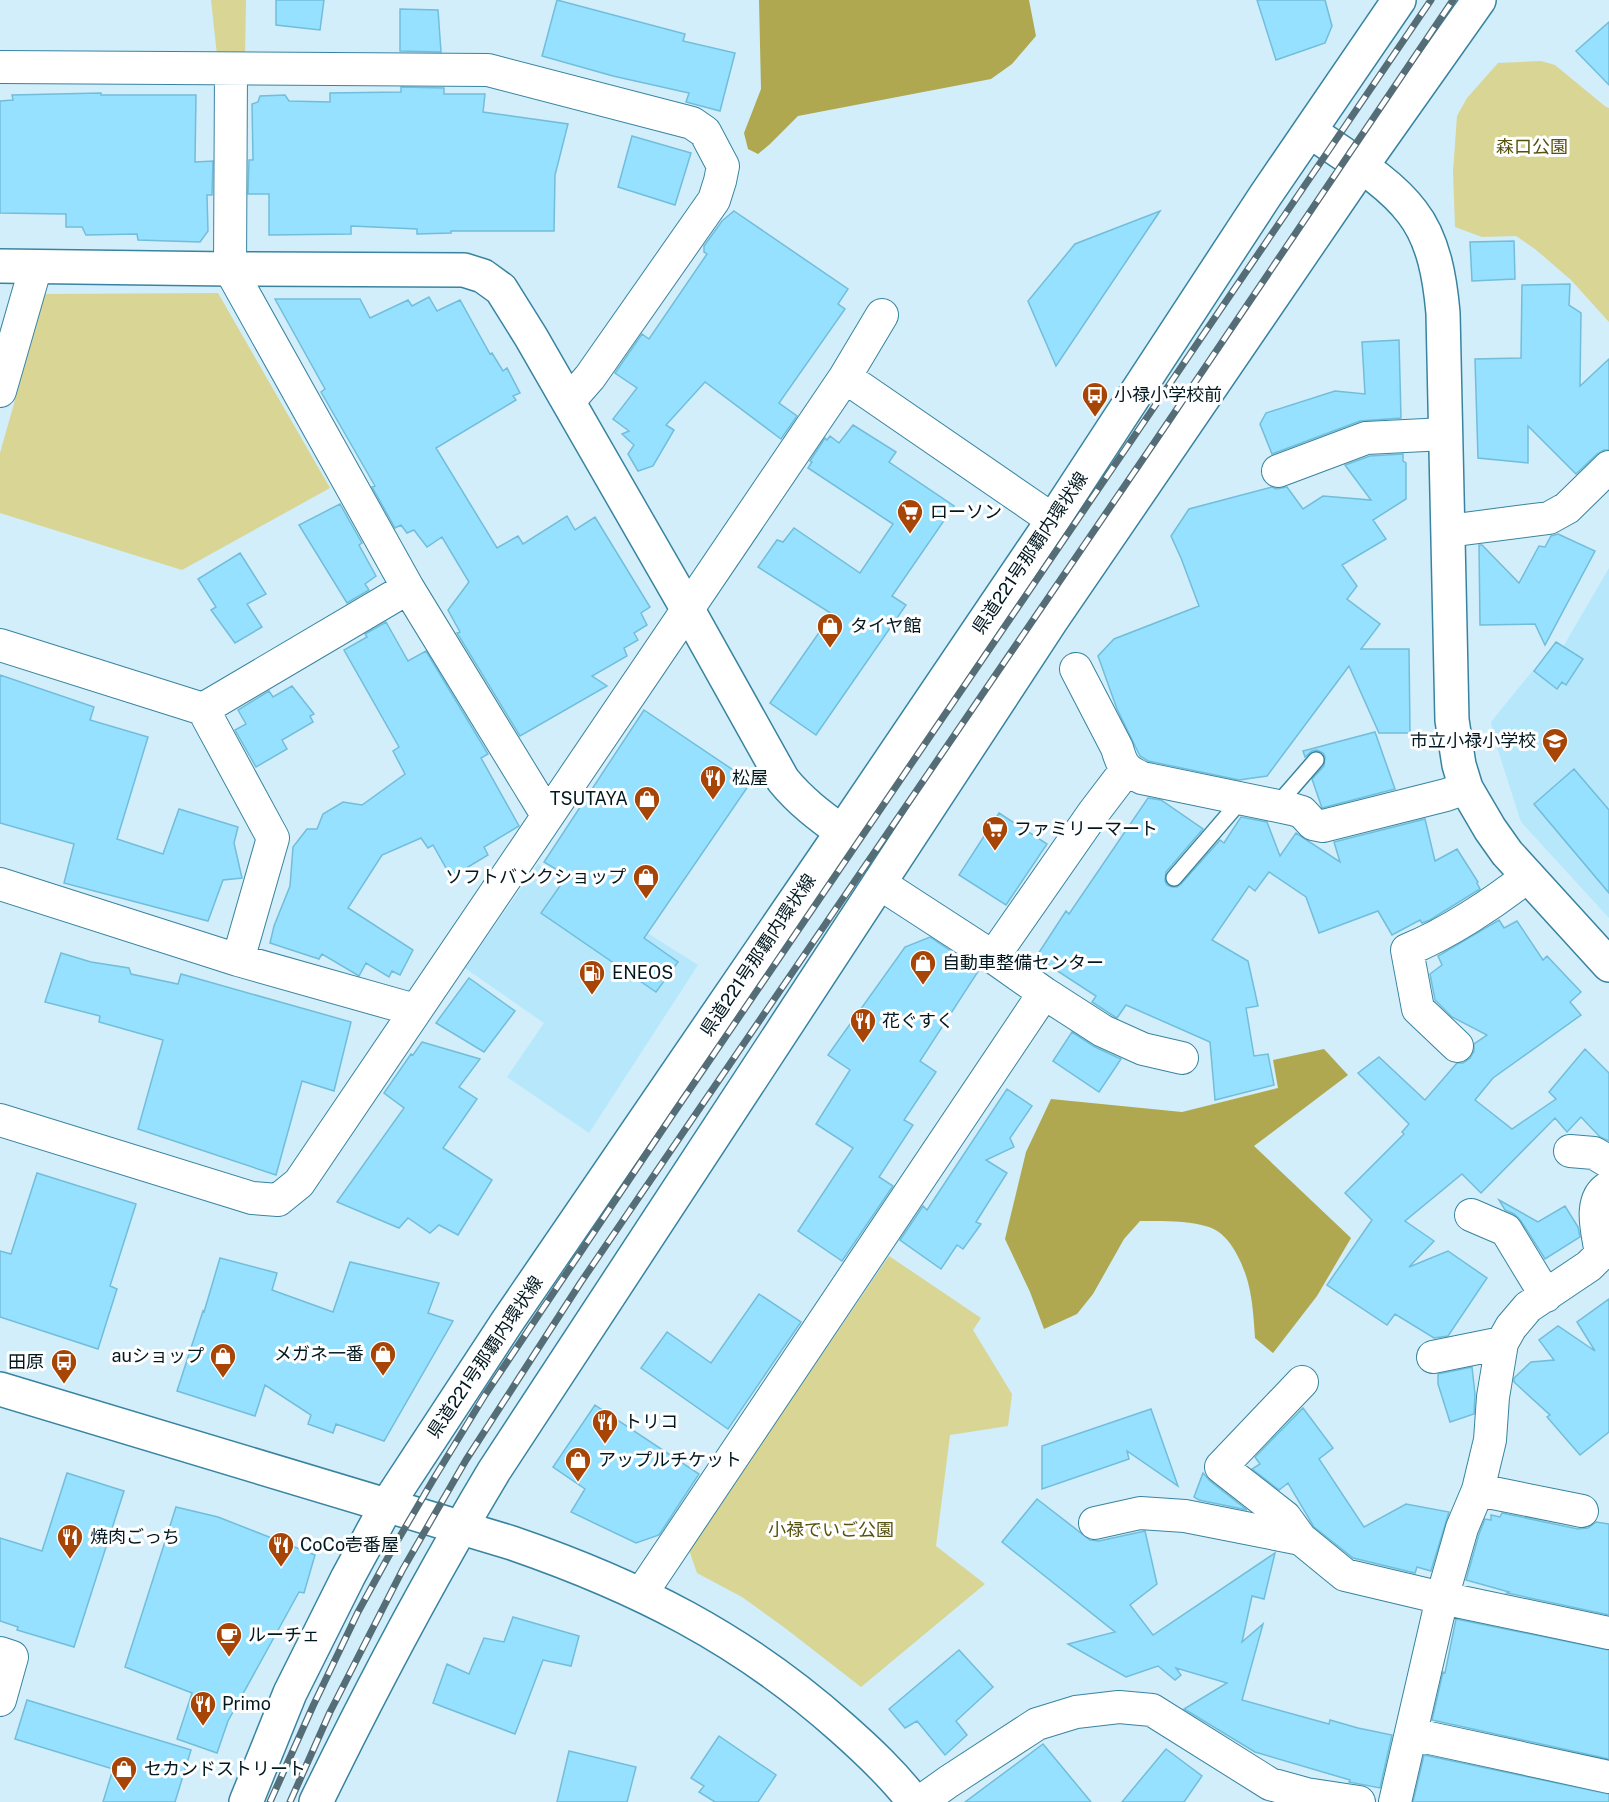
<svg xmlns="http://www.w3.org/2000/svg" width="1609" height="1802" viewBox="0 0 1609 1802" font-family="'Public Sans','Noto Sans JP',sans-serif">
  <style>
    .built { fill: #b7e7fb }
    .green { fill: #d9d595 }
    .forest { fill: #afa850 }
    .building { fill: #95e1ff; stroke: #72bdda; stroke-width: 1.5 }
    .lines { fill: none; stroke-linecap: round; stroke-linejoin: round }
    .service-casing { stroke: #3884a0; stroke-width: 18 }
    .minor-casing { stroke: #3884a0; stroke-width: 34 }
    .tertiary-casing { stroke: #3884a0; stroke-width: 36 }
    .secondary-casing { stroke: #3884a0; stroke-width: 36 }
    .service { stroke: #fff; stroke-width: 15 }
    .minor { stroke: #fff; stroke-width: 32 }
    .tertiary { stroke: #fff; stroke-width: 33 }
    .secondary { stroke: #fff; stroke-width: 33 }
    .rail-casing { stroke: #556d77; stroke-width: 7 }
    .rail { stroke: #fff; stroke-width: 4.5; stroke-dasharray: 14; stroke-linecap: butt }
    .labels { text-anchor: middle; stroke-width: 6; stroke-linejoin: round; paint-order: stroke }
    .park-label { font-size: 18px; fill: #56510d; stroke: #fff }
    .poi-label { font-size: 18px; fill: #021820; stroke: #fff; text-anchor: start }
    .street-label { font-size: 18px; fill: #021820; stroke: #fff }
  </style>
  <rect width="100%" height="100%" fill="#d1eefa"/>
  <path class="built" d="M1609 568V918L1521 822 1495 741 1491 722 1534 669 1546 676Z
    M538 864 698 965 589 1133 507 1077 544 1023 465 968Z"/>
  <path class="green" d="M211 0H246L245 54 217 55Z
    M1541 61 1555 65 1606 107 1609 108V322L1571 280 1535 249 1516 236 1482 237 1455 227 1453 172 1457 116 1467 98 1498 63Z
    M218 293 330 488 182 570 0 513V453L45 294Z
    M889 1256 981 1318 973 1330 1012 1394 1008 1426 950 1435 936 1546 985 1584 861 1687 785 1628 742 1597 697 1573 689 1550Z"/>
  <path class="forest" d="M759 0H1029L1036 36 1012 64 991 79 798 116 770 144 758 154 748 149 744 133 761 89Z
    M1324 1049 1348 1075 1254 1146 1351 1238 1317 1296 1273 1353 1255 1338C1254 1323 1253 1306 1250 1291 1246 1270 1232 1234 1209 1227 1187 1220 1162 1221 1140 1221L1124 1239 1093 1294 1077 1314 1044 1329 1030 1292 1005 1239 1026 1152 1051 1099 1182 1112 1278 1088 1273 1060Z"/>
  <path class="building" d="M276 0H324L320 30 276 25Z
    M557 0 685 34 683 41 735 53 720 111 686 102 689 93 613 76 542 56Z
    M1257 0H1325L1332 26 1325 43 1276 60Z
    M400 9 438 10 441 52 400 51Z
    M1609 22V85L1576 51Z
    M401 87 444 88V94H485L483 112 568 124 555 175 554 231H451V233L417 234V229L351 226V234L269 235V194H248L249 160H253L252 104 258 102 260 96 285 95 289 101 330 102V93L401 92Z
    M101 93V95H196L195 162 213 161 212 195H207L208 231 200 242 138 240 137 234 86 235 82 227H66V214L0 213V101L13 100 12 95Z
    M632 136 691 153 675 205 618 187Z
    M734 211 848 289 838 304 845 309 779 403 797 416 781 439 705 382 666 425 674 430 653 466 638 471 628 454 634 445 622 434 629 431 613 419 637 388 615 373 642 334 649 339 707 254 704 252V246L722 221Z
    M1160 211 1056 366 1028 301 1075 244Z
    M1514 241 1515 279 1472 281 1470 242Z
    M1570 284 1569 305 1581 313 1580 386 1609 359V450H1604L1597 454 1576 474 1528 426V463L1478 458 1475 359 1521 358 1522 285Z
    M429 297 437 311 460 300 490 354 492 353 503 371 507 368 520 393 513 396 516 400 436 448 497 548 518 536 523 544 567 516 575 530 595 517 650 607 641 613 647 625 634 633 638 640 624 648 627 656 592 676 607 686 520 736 457 633 460 632 448 610 469 582 442 537 427 547 414 530 407 533 401 525 395 528 372 487 375 486 321 392 325 389 275 299H360L370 318 408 300 412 306Z
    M1399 340 1401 418 1360 421 1272 454 1260 424 1266 413 1335 391 1365 394 1362 342Z
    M853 425 896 452 889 462 954 506 892 596 906 605 816 735 770 703 832 614 758 567 777 540 783 542 794 528 860 573 893 524 808 468 812 462 810 461 825 438 827 440 830 436 839 443Z
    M1403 454V461L1406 463V499L1373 520 1386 539 1342 565 1357 586 1347 599 1380 624 1361 649H1409L1410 733H1379L1349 666 1267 776 1239 780 1148 761 1140 756 1117 709 1098 656 1114 639 1199 606 1181 558 1171 536 1189 509 1272 487 1276 489 1287 487 1303 509 1323 496 1371 500 1345 465 1370 456Z
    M340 504 362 543 359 545 376 576 365 584 369 590 347 603 299 525Z
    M1558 534 1595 551 1545 645 1535 624 1480 625 1479 545H1482L1519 583 1539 546 1545 547 1551 536Z
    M240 553 266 594 247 604 262 627 235 643 211 610 216 607 198 579Z
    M386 622 408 661 426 651 488 754 481 758 519 826 484 847 488 855 468 867 450 875 433 845 428 848 421 838 382 855 348 908 413 950 400 975 392 971 389 977 366 963 359 976 322 954 319 959 270 943 274 926 290 886 293 847 307 829H317L323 814 343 802 362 805 405 774 393 751 399 747 344 650 367 637 365 634Z
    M1556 642 1583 659 1566 685 1562 682 1557 689 1534 671Z
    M0 675 94 707 90 720 148 737 117 839 163 854 179 809 238 827 234 843 242 878 223 880 208 921 64 883 74 844 0 823Z
    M292 686 314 714 310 716 313 722 282 740 287 749 256 767 235 730 246 724 238 710 269 691 273 697Z
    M644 710 751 782 644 938 678 962 656 992 541 913 567 876 544 862Z
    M1375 732 1395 789 1322 808 1312 779 1324 766 1325 757 1323 753 1317 750 1312 751 1305 757 1303 751Z
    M1574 769 1609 810V893L1534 804Z
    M1148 798 1161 800 1203 829 1166 872 1165 881 1167 885 1172 887H1177L1181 884 1220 840 1224 843 1241 817 1267 822 1280 856 1296 833 1340 862 1334 842 1425 819 1435 861 1457 849 1478 882 1477 883 1480 889 1430 920 1422 923 1420 920 1392 935 1378 911 1319 933 1306 897 1269 872 1255 891 1249 886 1212 940 1248 961 1258 1006 1246 1008 1254 1056 1268 1054 1274 1085 1215 1100 1210 1042 1126 1005 1117 1018 1112 1015 1092 1002 1096 996 1036 957 1066 911 1069 914Z
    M999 813 1047 844 1006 905 959 875Z
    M1499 920 1504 928 1517 921 1543 960 1547 956 1581 992 1570 1002 1581 1015 1493 1078 1475 1100 1512 1129 1556 1099 1549 1092 1585 1049 1609 1073V1141L1600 1137 1581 1117 1567 1132 1555 1118 1481 1193 1462 1174 1405 1221 1434 1241 1409 1267 1448 1251 1487 1278 1448 1336 1434 1338 1395 1314 1387 1325 1327 1285 1372 1220 1345 1193 1404 1134 1402 1132 1409 1124 1358 1073 1379 1057 1425 1100 1457 1063H1463L1470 1058 1474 1051V1044L1487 1035 1452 1017 1435 1000 1430 974 1442 965 1438 956Z
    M930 937 979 970 920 1061 936 1072 904 1120 913 1125 879 1177 893 1186 842 1261 798 1231 853 1148 816 1124 850 1070 828 1055 905 947Z
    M61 953 91 962 129 968 131 974 178 984 181 974 351 1022 334 1091 302 1081 276 1175 138 1129 163 1040 99 1022 100 1016 45 1002Z
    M469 978 515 1011 484 1052 436 1023Z
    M1072 1032 1095 1047 1121 1059 1099 1092 1053 1061Z
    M422 1042 480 1059 459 1087 477 1099 443 1148 492 1180 458 1235 439 1225 430 1233 408 1218 399 1228 337 1202 404 1108 384 1093 411 1054 413 1055Z
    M1007 1089 1032 1106 1010 1138 1014 1147 986 1160 1007 1173 976 1222 981 1224 963 1249 957 1245 941 1269 900 1240 923 1206 927 1210Z
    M37 1173 136 1204 110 1286 117 1289 98 1349 0 1317V1251L11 1254Z
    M1499 1200 1538 1222 1565 1206 1578 1227 1580 1237 1545 1259 1521 1221 1514 1214 1505 1210Z
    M220 1258 277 1273 272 1290 333 1312 350 1262 439 1283 428 1313 453 1321 384 1441 336 1424 333 1433 308 1424 311 1415 265 1385 255 1416 177 1391 203 1311 204 1312Z
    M759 1294 801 1322 728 1429 641 1368 667 1332 711 1363Z
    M1609 1299V1432L1580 1455 1547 1417 1550 1415 1514 1382V1378L1531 1362 1554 1360 1539 1340 1558 1326 1595 1351 1577 1322Z
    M1472 1367 1475 1394 1474 1414 1450 1422 1438 1384V1374Z
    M595 1405 699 1474 659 1535 636 1543 571 1512 585 1489 553 1467Z
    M1303 1408 1333 1448 1319 1459 1364 1527 1406 1504 1449 1512 1431 1571 1417 1567 1415 1573 1353 1558 1314 1527 1288 1483 1279 1490 1252 1469 1260 1464 1255 1457Z
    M1151 1409 1178 1486 1127 1451 1129 1459 1042 1489V1446Z
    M67 1473 124 1491 74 1647 17 1630 18 1627 0 1621V1538L42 1551Z
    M1203 1473 1210 1481 1247 1510 1199 1500 1194 1497Z
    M1037 1499 1090 1540 1099 1541 1145 1531 1157 1584 1130 1605 1153 1635 1275 1553 1264 1599 1252 1596 1242 1642 1263 1624 1242 1700 1329 1724 1330 1720 1358 1728 1392 1735 1380 1788 1349 1782 1350 1780 1255 1752 1184 1709 1227 1683 1176 1668 1181 1675 1175 1680 1158 1666 1126 1677 1068 1644 1115 1632 1002 1542Z
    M176 1507 218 1517 315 1555 304 1593 299 1592 228 1721 217 1753 177 1739 192 1693 125 1667Z
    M1502 1513 1578 1529 1588 1528 1596 1522 1609 1524V1615L1507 1593 1509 1592 1466 1580 1479 1534 1485 1519 1491 1520V1515L1500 1517Z
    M513 1617 579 1636 571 1666 543 1660 515 1734 433 1703 447 1664 469 1674 484 1638 504 1642Z
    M1456 1619 1609 1650V1759L1432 1720 1443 1672 1445 1673Z
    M959 1650 993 1687 956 1721 967 1735 945 1755 917 1721 905 1728 889 1709Z
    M27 1700 191 1750 175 1802H103L113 1769 15 1739Z
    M719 1736 776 1775 758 1802H715L699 1792 704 1786 691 1778Z
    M1043 1744 1091 1802H965Z
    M1166 1749 1202 1776 1184 1802H1122Z
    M569 1751 636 1767 627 1802H557Z
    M1424 1755 1609 1794V1802H1413Z"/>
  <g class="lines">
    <g class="service-casing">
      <path id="service" d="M1276 806 1316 760
        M1174 878 1242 799"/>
    </g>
    <g class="minor-casing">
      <path id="minor" d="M0 67 488 70 692 123 705 132 723 166 720 181 714 200 590 377 569 401
        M231 69 230 269 408 588 547 815
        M845 377 882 315
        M0 391 36 266
        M1278 471 1366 438 1445 434
        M1448 531 1549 518 1567 508 1609 467
        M0 645 203 709 273 838 238 960
        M1076 669 1117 748C1122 766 1125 770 1142 778L1292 809 1302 812 1313 824 1323 826 1446 795 1466 788
        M203 709 408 588
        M0 884 238 960 415 1010
        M993 957 1094 812 1126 770
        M1044 993 1103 1031 1143 1049 1182 1058
        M1457 1046 1418 1009 1407 950C1447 934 1494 903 1528 876
        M0 1120 252 1198 278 1200 299 1183 845 377 1053 520
        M1570 1151 1594 1153 1609 1162
        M1471 1215 1506 1230 1546 1296
        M1433 1357 1502 1343
        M1478 1490 1582 1511
        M1095 1523 1140 1513 1185 1516 1301 1539 1345 1575 1442 1598 1609 1633
        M1301 1539 1285 1517 1221 1467 1302 1382
        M641 1594 1044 993 993 957 879 883
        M0 1653 12 1657 0 1700
        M1411 1734 1609 1777
        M920 1802 948 1782 1037 1724 1076 1712 1119 1707 1152 1710 1270 1784 1306 1794 1359 1802
        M1395 1802 1442 1598 1462 1528 1478 1490 1490 1440 1493 1397 1502 1343 1511 1327 1528 1307 1589 1266 1601 1254C1598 1233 1587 1200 1609 1187"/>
    </g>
    <g class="tertiary-casing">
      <path id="tertiary" d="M0 266 230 269 464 270 483 276 501 289 531 337 688 610 783 780C800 801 820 816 842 832
        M0 1389 512 1543C637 1586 741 1638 841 1727 867 1750 893 1774 914 1802"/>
    </g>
    <g class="secondary-casing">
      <path id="secondary" d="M1310 131C1343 155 1387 179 1412 212 1434 240 1440 279 1443 313L1452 720 1459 765 1466 788 1490 829 1507 853 1609 965
        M246 1802 290 1693 348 1577 387 1505 507 1322 842 832 1053 520 1265 196 1399 0
        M316 1802C371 1689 430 1578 494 1471L1051 621 1361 167 1479 0"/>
    </g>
    <use href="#service" class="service"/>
    <use href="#minor" class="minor"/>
    <use href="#tertiary" class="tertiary"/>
    <use href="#secondary" class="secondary"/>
    <g class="rail-casing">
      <path id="rail" d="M270 1802 313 1706 358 1612 392 1550 433 1480 485 1395 673 1114 1431 0
        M290 1802 330 1712 403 1569 466 1460 581 1282 1156 440 1453 0"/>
    </g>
    <use href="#rail" class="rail"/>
  </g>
  <defs>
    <g id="bus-pin" transform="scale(1.35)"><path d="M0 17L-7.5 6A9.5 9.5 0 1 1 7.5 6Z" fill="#a74506" stroke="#fff"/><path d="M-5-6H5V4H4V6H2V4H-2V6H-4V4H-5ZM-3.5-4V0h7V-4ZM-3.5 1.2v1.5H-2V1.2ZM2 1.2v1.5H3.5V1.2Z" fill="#fff"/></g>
    <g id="supermarket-pin" transform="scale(1.35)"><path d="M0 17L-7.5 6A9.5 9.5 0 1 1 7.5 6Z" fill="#a74506" stroke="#fff"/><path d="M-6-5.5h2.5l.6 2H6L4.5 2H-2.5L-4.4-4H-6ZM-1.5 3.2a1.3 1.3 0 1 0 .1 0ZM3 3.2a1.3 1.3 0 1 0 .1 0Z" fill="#fff"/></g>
    <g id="shop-pin" transform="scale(1.35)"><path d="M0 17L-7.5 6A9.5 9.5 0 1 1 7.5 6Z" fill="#a74506" stroke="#fff"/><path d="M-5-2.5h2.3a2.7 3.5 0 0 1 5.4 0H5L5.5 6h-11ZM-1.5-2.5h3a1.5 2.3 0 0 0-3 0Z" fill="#fff"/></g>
    <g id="school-pin" transform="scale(1.35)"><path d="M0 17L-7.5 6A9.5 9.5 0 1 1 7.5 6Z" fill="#a74506" stroke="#fff"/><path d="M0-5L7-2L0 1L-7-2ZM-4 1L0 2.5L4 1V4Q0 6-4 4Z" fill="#fff"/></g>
    <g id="restaurant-pin" transform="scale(1.35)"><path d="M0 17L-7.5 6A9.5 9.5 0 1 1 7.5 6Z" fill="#a74506" stroke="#fff"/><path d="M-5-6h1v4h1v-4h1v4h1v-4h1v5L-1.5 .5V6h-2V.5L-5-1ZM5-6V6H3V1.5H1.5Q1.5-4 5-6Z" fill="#fff"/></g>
    <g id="fuel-pin" transform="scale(1.35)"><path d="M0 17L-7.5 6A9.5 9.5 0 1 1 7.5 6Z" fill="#a74506" stroke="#fff"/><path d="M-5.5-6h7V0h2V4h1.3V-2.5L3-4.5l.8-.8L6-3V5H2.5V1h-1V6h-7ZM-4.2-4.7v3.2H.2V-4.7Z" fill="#fff"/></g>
    <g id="cafe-pin" transform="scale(1.35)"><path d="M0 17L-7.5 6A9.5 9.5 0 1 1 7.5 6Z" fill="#a74506" stroke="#fff"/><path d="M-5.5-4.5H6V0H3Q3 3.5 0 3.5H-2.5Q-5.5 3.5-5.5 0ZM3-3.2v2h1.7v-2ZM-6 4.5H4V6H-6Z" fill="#fff"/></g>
  </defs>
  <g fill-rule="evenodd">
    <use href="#bus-pin" x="1095" y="395"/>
    <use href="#supermarket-pin" x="910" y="512"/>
    <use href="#shop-pin" x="830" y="626"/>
    <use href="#school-pin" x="1555" y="741"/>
    <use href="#restaurant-pin" x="713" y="778"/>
    <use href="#shop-pin" x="647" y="799"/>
    <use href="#supermarket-pin" x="995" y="829"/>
    <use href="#shop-pin" x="646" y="877"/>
    <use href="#shop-pin" x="923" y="963"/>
    <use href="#fuel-pin" x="592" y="973"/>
    <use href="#restaurant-pin" x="863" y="1021"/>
    <use href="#shop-pin" x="383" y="1354"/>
    <use href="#shop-pin" x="223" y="1356"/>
    <use href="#bus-pin" x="64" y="1362"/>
    <use href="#restaurant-pin" x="605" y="1422"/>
    <use href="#shop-pin" x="578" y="1460"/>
    <use href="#restaurant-pin" x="70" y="1537"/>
    <use href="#restaurant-pin" x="281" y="1545"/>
    <use href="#cafe-pin" x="229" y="1635"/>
    <use href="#restaurant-pin" x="203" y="1704"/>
    <use href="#shop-pin" x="124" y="1769"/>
  </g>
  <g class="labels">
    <g class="park-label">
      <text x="1532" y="153">森口公園</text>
      <text x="831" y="1536">小禄でいご公園</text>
    </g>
    <g class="poi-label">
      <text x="1114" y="401">小禄小学校前</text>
      <text x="930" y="518">ローソン</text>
      <text x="850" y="632">タイヤ館</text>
      <text x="1536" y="747" text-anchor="end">市立小禄小学校</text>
      <text x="732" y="784">松屋</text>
      <text x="628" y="805" text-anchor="end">TSUTAYA</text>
      <text x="1014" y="835">ファミリーマート</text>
      <text x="626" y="883" text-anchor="end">ソフトバンクショップ</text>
      <text x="942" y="969">自動車整備センター</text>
      <text x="612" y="979">ENEOS</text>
      <text x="882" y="1027">花ぐすく</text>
      <text x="364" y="1360" text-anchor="end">メガネ一番</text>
      <text x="204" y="1362" text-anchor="end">auショップ</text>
      <text x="44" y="1368" text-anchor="end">田原</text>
      <text x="624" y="1428">トリコ</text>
      <text x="598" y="1466">アップルチケット</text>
      <text x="90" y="1543">焼肉ごっち</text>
      <text x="300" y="1551">CoCo壱番屋</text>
      <text x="248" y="1641">ルーチェ</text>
      <text x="222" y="1710">Primo</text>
      <text x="144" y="1775">セカンドストリート</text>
    </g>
    <g class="street-label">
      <text transform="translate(1030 553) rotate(-56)" y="6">県道221号那覇内環状線</text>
      <text transform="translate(758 955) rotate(-56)" y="6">県道221号那覇内環状線</text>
      <text transform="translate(485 1357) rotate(-56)" y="6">県道221号那覇内環状線</text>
    </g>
  </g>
</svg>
